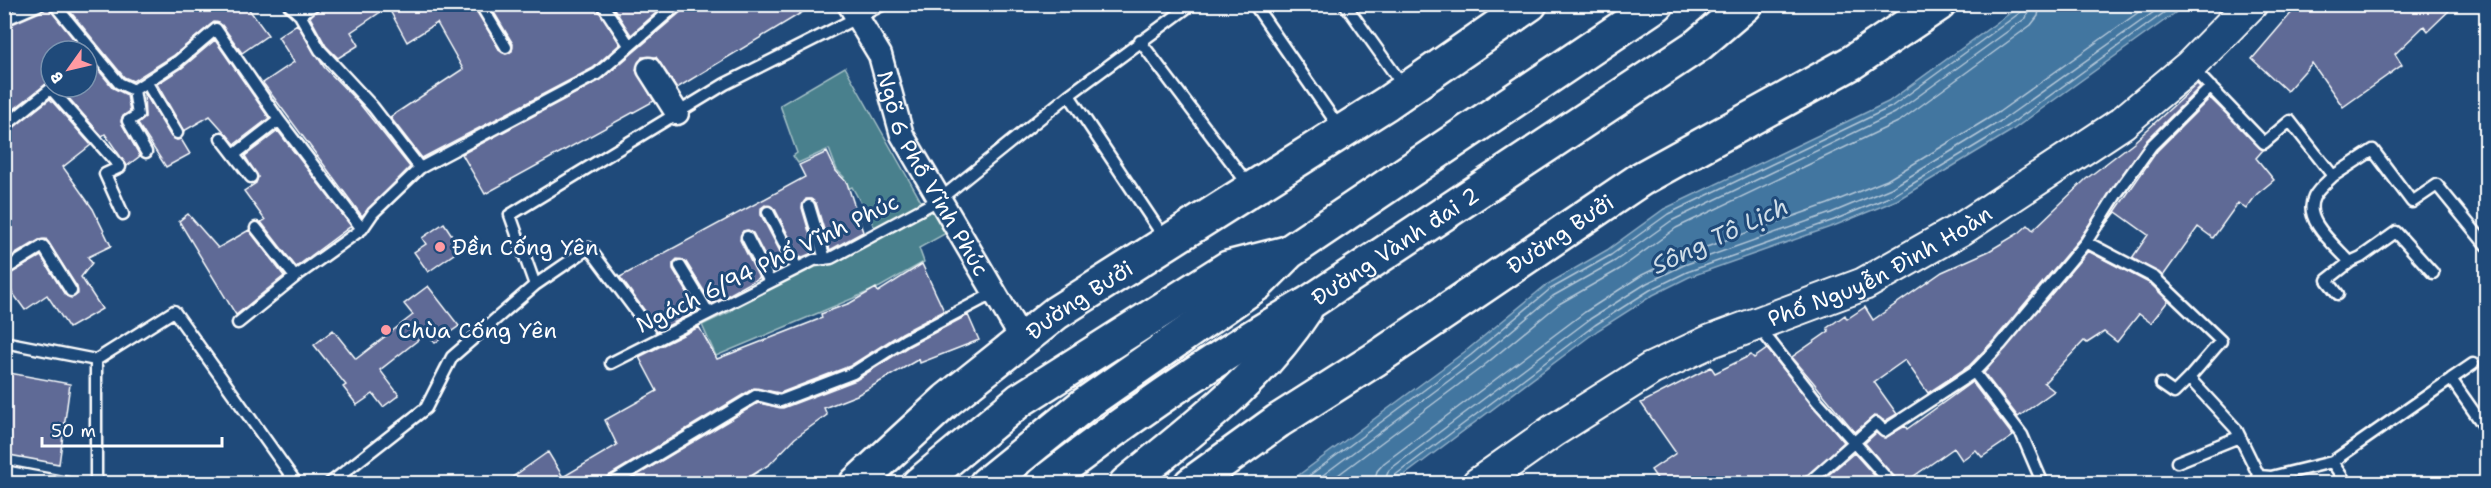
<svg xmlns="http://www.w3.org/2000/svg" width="2491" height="488" viewBox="0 0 2491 488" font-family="'Shantell Sans',sans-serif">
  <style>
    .green { fill: #4a808d; stroke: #a4c0c6; stroke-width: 1.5 }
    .water { fill: #4376a0; stroke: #8eadc6; stroke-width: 1.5 }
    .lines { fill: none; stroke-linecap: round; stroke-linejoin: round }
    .shore { stroke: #b4c8d9; stroke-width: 1.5 }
    .building { fill: #5e6b96; stroke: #fff; stroke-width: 1.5 }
    .service-casing { stroke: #fff; stroke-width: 15 }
    .minor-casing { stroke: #fff; stroke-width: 27 }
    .secondary-casing { stroke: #fff; stroke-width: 36 }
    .primary-casing { stroke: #fff; stroke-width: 38 }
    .trunk-casing { stroke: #fff; stroke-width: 38 }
    .service { stroke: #1f4a7a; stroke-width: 10 }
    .minor { stroke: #1f4a7a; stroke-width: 22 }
    .secondary { stroke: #1f4a7a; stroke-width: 32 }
    .primary { stroke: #1f4a7a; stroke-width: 33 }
    .trunk { stroke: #1f4a7a; stroke-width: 33 }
    .poi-dot { fill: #ff9aa2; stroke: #1f4a7a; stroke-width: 2 }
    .labels { text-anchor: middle; stroke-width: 6; stroke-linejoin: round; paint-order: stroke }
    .street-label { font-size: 22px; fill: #fff; stroke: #1f4a7a }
    .poi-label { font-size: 22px; fill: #fff; stroke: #1f4a7a; text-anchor: start }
    .water-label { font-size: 24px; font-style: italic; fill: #d0dde7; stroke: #1f4a7a }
  </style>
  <rect width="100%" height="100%" fill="#1f4a7a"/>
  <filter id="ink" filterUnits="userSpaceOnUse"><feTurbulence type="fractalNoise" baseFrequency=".0167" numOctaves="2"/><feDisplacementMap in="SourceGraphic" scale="12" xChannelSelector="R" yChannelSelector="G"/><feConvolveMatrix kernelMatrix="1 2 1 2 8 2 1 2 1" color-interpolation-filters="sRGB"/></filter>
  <g filter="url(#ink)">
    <path class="green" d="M845 67 922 203 911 212 875 228 852 187 832 196 826 182 844 177 837 170 829 149 798 163 793 156 797 153 780 105Z
      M926 211 936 213 948 232 919 248 924 262 880 287 716 356 702 325 730 312 745 297 812 266 827 265Z"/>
    <path class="water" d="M2021 5H2186L2011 131 1897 200 1836 225 1689 277 1653 295 1598 330 1394 483H1288L1467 350 1546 285 1607 250 1664 209 1888 102Z"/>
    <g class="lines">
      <path class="shore" d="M1298 484 1471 355 1549 290 1611 255 1668 214 1891 107 2021 12 2024 4
        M1311 484 1475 361 1553 296 1615 261 1671 221 1895 113 2026 18 2031 4
        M1326 484 1481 368 1559 304 1620 269 1676 228 1900 121 2031 25 2038 16 2040 4
        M1374 484 1377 471 1384 463 1585 312 1642 275 1681 256 1828 204 1887 180 1999 112 2150 4
        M1383 484 1389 470 1590 319 1647 283 1684 265 1831 213 1891 188 2004 119 2165 4
        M1391 484 1394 476 1595 325 1650 290 1687 272 1834 220 1894 195 2008 126 2176 4"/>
    </g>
    <path class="building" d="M64 4H245L268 35 242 53 222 25 214 22 173 56 133 81 124 77Z
      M322 4H473L500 51 506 54 512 51 513 44 489 4H595L620 44 593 68 422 158 390 117 463 69 437 23 407 42 388 7 351 32 359 45 338 58 326 46 310 17Z
      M611 4H666L631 35Z
      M685 4H816L677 88 656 57H642L636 70 654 101 485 194 462 154 601 80 683 10Z
      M2299 4H2456L2428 31 2424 26 2395 54 2402 65 2343 107 2312 63 2287 91 2252 59Z
      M48 7 83 51H51V80L4 117V27Z
      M297 24 324 67 359 103 410 167 362 216 263 83 294 62 278 37Z
      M215 40 269 118 235 144 210 116 184 131 157 84 182 68Z
      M87 56 113 88 127 95 130 111 122 117 121 122 140 156 127 166 105 134 102 136 60 88 87 87Z
      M2197 84 2200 87 2145 142 2080 238 1995 339 1969 366 1928 393 1905 360 1874 382 1897 414 1885 421 1874 416 1855 432 1792 357 1829 331 1827 328 1845 315 1847 319 1865 307 1873 320 1942 272 1989 251 2019 233 2028 225 2033 230 2086 179 2134 142Z
      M144 92 171 137 177 140 181 139 190 154 166 167 138 124 145 118Z
      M2210 98 2263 150 2256 158 2274 180 2257 194 2246 209 2238 203 2213 238 2198 227 2163 276 2132 258 2148 235 2116 212 2103 229 2157 151Z
      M50 99 91 145 63 167 93 209 111 246 88 257 92 263 81 277 102 309 69 328 47 295 25 310 4 281V277L41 256 65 295 72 298 78 294 77 287 46 239 39 240 4 261V134Z
      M278 131 351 226 296 267 261 222 265 220 244 191 256 183 258 177 245 156Z
      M827 152 836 171 847 183 863 232 830 250 816 203 811 199H806L802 208 815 252 800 258 775 209 765 205 761 208V215L787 265 773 272 753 233 748 230 743 231 740 240 759 278 712 304 686 262 677 259 673 263V269L698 310 656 332 649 322 648 315 620 277 805 177 799 165Z
      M188 214 218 248 249 230 284 276 236 315 179 221Z
      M444 223 461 249 428 272 414 252 426 244 422 238Z
      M2088 251 2151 284 2168 301 2151 323 2139 314 2117 342 2104 332 2087 343 2084 341 2044 383 2054 391 2018 417 1984 373Z
      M922 264 944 311 902 333 850 366 780 393 754 388 605 478 602 483H504L548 452 563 477 617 445 605 420 657 391 639 357 699 327 717 359 822 318 821 314 850 303 876 288 878 292Z
      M428 286 459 326 435 343 427 333 380 370 399 395 383 407 373 394 357 405 343 387 346 385 314 345 333 330 356 359 413 315 404 304Z
      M968 315 979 340 920 363 919 359 857 395 824 408 827 415 795 438 770 464 740 483H624L758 403 783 408 856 380 909 346Z
      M1767 349 1844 442 1800 483H1660L1651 470 1676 453 1641 403 1711 367 1715 373 1751 355 1754 358Z
      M4 372 70 384 59 464 4 454Z
      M1972 382 2013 436 1982 457 1976 450 1962 460 1954 448 1904 483H1899L1865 443 1876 433 1885 438 1905 426 1907 429Z
      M1854 453 1881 483H1819Z"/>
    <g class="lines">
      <g class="service-casing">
        <path id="service" d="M54 4 119 83 134 90 177 62 216 29 279 120 362 229
          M288 4 300 15 320 50 373 107 420 168
          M480 4 506 47
          M602 4 629 45
          M1254 4 1341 130
          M1345 4 1404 87
          M300 15 315 4
          M4 20 41 4
          M1140 41 1250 187
          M2192 68 2264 143 2290 121 2333 176 2373 150 2412 202 2437 185 2486 245
          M147 83 177 133
          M51 89 120 167 105 174 123 214
          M134 90 138 115 128 121 146 152
          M1069 95 1165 239
          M4 127 53 87
          M221 138 251 177
          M234 155 279 120
          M2333 176C2327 182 2318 189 2314 197 2302 220 2336 246 2350 262L2327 280 2338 294
          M809 206 825 259
          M768 212 797 268
          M256 228 295 277
          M747 237 770 282
          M2086 242 2155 278 2221 341 2189 378 2236 429 2259 476 2271 477 2332 462 2347 484
          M2350 262 2361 257 2396 232 2433 273
          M680 266 708 312
          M4 270 43 246 71 291
          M535 285 589 248 642 319
          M238 323 295 277 362 229 373 213 420 168 597 74 678 4
          M1758 326 1817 401 1892 484
          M4 342 96 360V484
          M96 360 174 311 297 484
          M611 363 814 260 831 258 940 199 1069 95 1192 4
          M1974 372 2022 435 2043 484
          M2451 379 2473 364
          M2161 384 2174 393 2189 378
          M2177 462 2239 437
          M2332 462 2451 379 2486 429
          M4 471 73 484
          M329 484 426 408 452 357 535 285 510 215 725 84 884 4
          M609 484 757 395 780 401 853 373 905 340 996 292
          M1807 484 1876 423 1884 431 1974 372 2001 344 2086 242 2117 193 2151 146 2211 87"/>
      </g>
      <g class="minor-casing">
        <g id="minor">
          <path id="s1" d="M849 4 880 55 902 135 1023 341"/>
          <path d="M649 69 677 113"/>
        </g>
      </g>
      <g class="secondary-casing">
        <g id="secondary">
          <path id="s2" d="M1478 484 1553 431 1651 369 1711 341 1864 284 1963 228 2122 123 2190 66 2251 4"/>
        </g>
      </g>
      <g class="primary-casing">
        <g id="primary">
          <path id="s3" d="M856 484 947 400 1056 313 1387 103 1530 4"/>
          <path id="s4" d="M1191 484 1278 421 1374 360 1641 179 1851 63 1939 4"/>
        </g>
      </g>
      <g class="trunk-casing">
        <g id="trunk">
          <path d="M919 484 1020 400 1228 268 1287 253"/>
          <path d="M986 484 1085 404 1257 284 1289 252 1657 4"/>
          <path id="s5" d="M1042 484C1127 418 1216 357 1309 303L1698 45 1746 4"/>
          <path d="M1126 484C1190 431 1260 380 1305 310"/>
        </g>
      </g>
      <use href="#service" class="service"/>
      <use href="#minor" class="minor"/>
      <use href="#secondary" class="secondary"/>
      <use href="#primary" class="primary"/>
      <use href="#trunk" class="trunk"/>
    </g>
  </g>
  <g class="poi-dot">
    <circle cx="440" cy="247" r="6"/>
    <circle cx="386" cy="330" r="6"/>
  </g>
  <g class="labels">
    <g class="street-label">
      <text dy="8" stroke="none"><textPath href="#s1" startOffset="190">Ngõ 6 Phố Vĩnh Phúc</textPath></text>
      <text dy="8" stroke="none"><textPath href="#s4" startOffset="446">Đường Bưởi</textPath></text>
      <text dy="8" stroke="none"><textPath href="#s5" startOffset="426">Đường Vành đai 2</textPath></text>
      <text transform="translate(767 263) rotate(-26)" y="8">Ngách 6/94 Phố Vĩnh Phúc</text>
      <text dy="8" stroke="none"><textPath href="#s2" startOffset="459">Phố Nguyễn Đình Hoàn</textPath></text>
      <text dy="8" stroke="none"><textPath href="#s3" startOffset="290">Đường Bưởi</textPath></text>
    </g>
    <g class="poi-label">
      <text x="452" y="255">Đền Cống Yên</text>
      <text x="398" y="338">Chùa Cống Yên</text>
    </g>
    <g class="water-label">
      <text transform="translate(1720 236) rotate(-25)" y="8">Sông Tô Lịch</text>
    </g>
  </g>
  <rect width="2491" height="488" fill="none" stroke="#1f4a7a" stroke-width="24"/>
  <rect x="12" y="12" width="2467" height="464" fill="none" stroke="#fff" stroke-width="2" filter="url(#ink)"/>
  <g transform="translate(69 69) rotate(236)"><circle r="28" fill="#1f4a7a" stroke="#7992af" stroke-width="1.5"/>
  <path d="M0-4.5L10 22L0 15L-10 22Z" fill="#ff9aa2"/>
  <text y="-9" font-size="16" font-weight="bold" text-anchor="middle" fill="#ffffff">B</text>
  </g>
  <path d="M42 437v9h180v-9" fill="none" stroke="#ffffff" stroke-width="3"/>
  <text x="51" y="437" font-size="18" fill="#ffffff" stroke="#1f4a7a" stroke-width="4.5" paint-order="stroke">50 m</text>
</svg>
